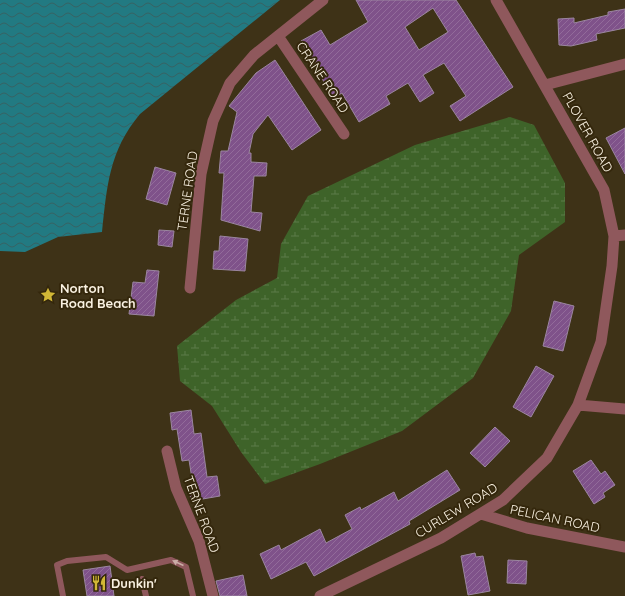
<svg xmlns="http://www.w3.org/2000/svg" width="625" height="596" viewBox="0 0 625 596" font-family="Quicksand,sans-serif">
  <style>
    .wetland { fill: url(#wetland-marsh) }
    .water { fill: url(#water-waves) }
    .building { fill: url(#building-hatch); stroke: #9b86a0; fill-rule: evenodd }
    .lines { fill: none; stroke-linecap: round; stroke-linejoin: round }
    .service { stroke: #8f585c; stroke-width: 6 }
    .minor { stroke: #8f585c; stroke-width: 11 }
    .oneway { fill: #caada6 }
    .labels { text-anchor: middle; stroke-width: 4; stroke-linejoin: round; paint-order: stroke }
    .street-label { font-size: 13px; fill: #faf2e2; stroke: #34270c }
    .poi-label { font-size: 13px; font-weight: bold; fill: #faf2e2; stroke: #34270c; text-anchor: start }
  </style>
  <defs>
    <pattern id="wetland-marsh" width="20" height="14" patternUnits="userSpaceOnUse"><rect width="20" height="14" fill="#3e6329"/><path d="M1 5h8M5 5V1M11 12h8M15 12V8" fill="none" stroke="#5b7a48"/></pattern>
    <pattern id="water-waves" width="16" height="10" patternUnits="userSpaceOnUse"><rect width="16" height="10" fill="#227a82"/><path d="M0 5q4-4 8 0t8 0" fill="none" stroke="#366263"/></pattern>
    <pattern id="building-hatch" width="6" height="6" patternUnits="userSpaceOnUse"><rect width="6" height="6" fill="#7f528a"/><path d="M-1 1l2-2M0 6l6-6M5 7l2-2" fill="none" stroke="#926b9a"/></pattern>
  </defs>
  <rect width="100%" height="100%" fill="#3e3217"/>
  <path class="wetland" d="M510 117 534 125 565 183V222L519 255 511 311 473 378 402 431 320 464 265 484 241 452 212 406 180 381 177 346 236 300 277 278 281 244 308 196 415 145Z"/>
  <path class="water" d="M0 0H280L140 114C109 151 107 186 102 232L58 237 25 252 0 251Z"/>
  <path class="building" d="M356 0H456L513 87 460 121 450 106 466 96 444 63 423 75 434 93 420 102 408 83 386 96 390 104 359 122 342 93 333 98 301 41 321 30 330 45 368 22ZM433 8 448 32 419 50 405 27Z
    M625 9V28L596 34 597 40 571 46 559 45 558 19 574 18V23L608 15V12Z
    M275 60 321 130 292 150 268 115 253 134 249 153H251V162L267 163 266 176H254L251 212 262 213 260 231 221 220 224 173H219L221 151H228L237 112 229 106 256 73Z
    M625 128V174L606 138Z
    M155 167 176 173 167 205 146 199Z
    M159 230 174 231 172 247 158 245Z
    M220 236 248 239 245 271 213 269 214 251H219Z
    M147 270 159 271 154 316 129 314 133 282 145 283Z
    M554 301 574 306 563 351 543 346Z
    M536 366 554 376 531 417 513 407Z
    M191 410 194 434 201 433 207 477 217 476 220 496 191 501 189 486 193 485 189 460 182 461 177 429 172 430 170 413Z
    M495 427 510 441 485 467 470 453Z
    M591 460 601 474 605 471 615 485 603 493 605 497 594 504 573 471Z
    M447 470 460 490 409 521 410 524 314 576 306 562 271 579 260 554 279 545 281 550 320 529 326 543 352 529 345 515 360 507 361 510 394 492 398 501Z
    M475 553 476 557 483 556 490 591 468 595 461 556Z
    M508 560 527 561 526 584 507 583Z
    M110 566 114 596H87L83 570Z
    M243 575 247 596H220L216 581Z"/>
  <g class="lines">
    <path class="service" d="M142 579 146 596
      M63 596 57 565 67 561 106 557 127 570 171 560 186 567 193 596"/>
    <path class="minor" d="M496 0 604 190 614 236 612 266 601 342 578 405
      M278 36 344 134
      M545 85 625 64
      M614 236 625 235
      M190 288 201 174 213 121 230 83 254 55 323 0
      M167 451 176 488 199 541 213 596
      M481 514 527 528 625 547
      M320 596 441 538 503 500 547 458 578 405 625 409"/>
  </g>
  <defs><path id="oneway-solid" d="M-6-.8H1V-3.2L6.5 0L1 3.2V.8H-6Z"/></defs>
  <use class="oneway" href="#oneway-solid" transform="translate(178 563) rotate(-156)"/>
  <defs>
    <g id="sight-bare" transform="scale(1.2)"><path d="M0-6L1.8-2.2L6-1.7L2.9 1.2L3.7 5.4L0 3.3L-3.7 5.4L-2.9 1.2L-6-1.7L-1.8-2.2Z" fill="#d1b736" stroke="#34270c" stroke-width="2.5" paint-order="stroke"/></g>
    <g id="restaurant-bare" transform="scale(1.2)"><path d="M-5-6h1v4h1v-4h1v4h1v-4h1v5L-1.5 .5V6h-2V.5L-5-1ZM5-6V6H3V1.5H1.5Q1.5-4 5-6Z" fill="#d1b736" stroke="#34270c" stroke-width="2.5" paint-order="stroke"/></g>
  </defs>
  <g fill-rule="evenodd">
    <use href="#sight-bare" x="48" y="295"/>
    <use href="#restaurant-bare" x="99" y="583"/>
  </g>
  <g class="labels">
    <g class="street-label">
      <text transform="translate(323 77) rotate(56)" y="5">CRANE ROAD</text>
      <text transform="translate(588 132) rotate(61)" y="5">PLOVER ROAD</text>
      <text transform="translate(187 191) rotate(-82)" y="5">TERNE ROAD</text>
      <text transform="translate(456 510) rotate(-31)" y="5">CURLEW ROAD</text>
      <text transform="translate(202 514) rotate(70)" y="5">TERNE ROAD</text>
      <text transform="translate(555 518) rotate(12)" y="5">PELICAN ROAD</text>
    </g>
    <g class="poi-label">
      <text x="60" y="293">Norton<tspan x="60" dy="15">Road Beach</tspan></text>
      <text x="111" y="588">Dunkin'</text>
    </g>
  </g>
</svg>
